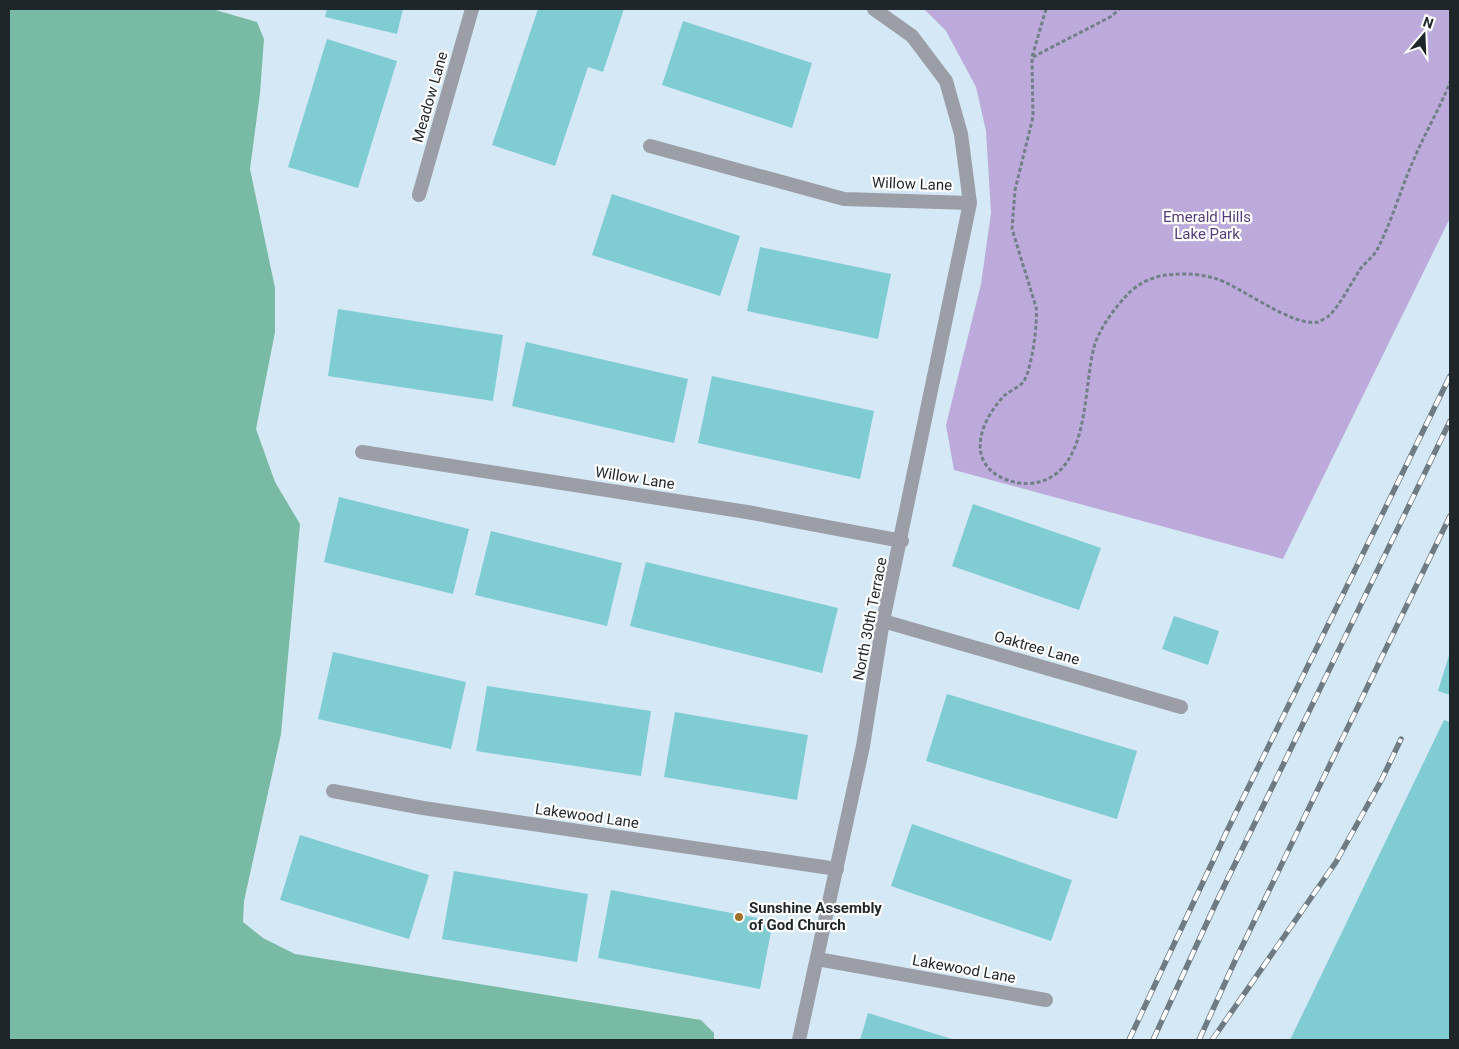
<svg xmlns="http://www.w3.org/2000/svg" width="1459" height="1049" viewBox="0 0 1459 1049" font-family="Roboto,sans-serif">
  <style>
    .green { fill: #bcabda }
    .water { fill: #78baa3 }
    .building { fill: #80ccd3 }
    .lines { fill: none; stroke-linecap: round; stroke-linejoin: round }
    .path { stroke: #727f88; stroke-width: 3; stroke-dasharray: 4 2.5; stroke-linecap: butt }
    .minor { stroke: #9b9ea6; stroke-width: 14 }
    .rail-casing { stroke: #6e7b83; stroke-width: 5.5 }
    .rail { stroke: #fff; stroke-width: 4; stroke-dasharray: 11; stroke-linecap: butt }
    .poi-dot { fill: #a26f26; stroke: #fff; stroke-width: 2 }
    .labels { text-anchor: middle; stroke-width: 4.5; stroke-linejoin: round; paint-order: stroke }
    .street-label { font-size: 15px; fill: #1e262a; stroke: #fff }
    .park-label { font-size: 15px; fill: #573c7c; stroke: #fff }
    .poi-label { font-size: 15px; font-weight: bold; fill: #1e262a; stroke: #fff; text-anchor: start }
  </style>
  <rect width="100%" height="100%" fill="#d5e8f5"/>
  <path class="green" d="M924 9H1450V218L1283 559 954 470 946 425 981 284 991 213 986 131 976 87 946 31Z"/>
  <path class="water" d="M9 9H212L257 22 264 39 260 93 250 169 275 288V332L256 429 275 482 300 524 281 734 244 901 243 922 263 938 295 954 701 1020 714 1033V1040H9Z"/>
  <path class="building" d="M327 9H403L397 34 325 17Z
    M538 9H624L603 72 588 67 555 166 492 145Z
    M683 21 812 63 792 128 662 85Z
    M327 39 397 61 358 188 288 167Z
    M612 194 740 236 720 296 592 255Z
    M760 247 891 274 878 339 747 311Z
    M338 309 503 335 493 401 328 376Z
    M526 342 688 379 674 443 512 406Z
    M712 376 874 411 860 479 698 443Z
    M339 497 469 529 453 594 324 562Z
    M973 504 1101 548 1079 610 952 566Z
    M491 531 622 563 607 626 475 595Z
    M646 562 838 608 822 673 630 626Z
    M1174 616 1219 631 1208 665 1162 649Z
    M333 652 466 682 451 749 318 719Z
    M1450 652V695L1438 691Z
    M487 686 651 711 641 776 476 751Z
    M947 694 1137 751 1117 819 926 761Z
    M675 712 808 735 797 800 664 777Z
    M1444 720 1450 722V1040H1290Z
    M912 824 1072 880 1051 941 891 886Z
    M300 835 429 875 409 939 280 900Z
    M454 871 588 894 577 962 442 939Z
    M611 890 773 921 760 989 598 958Z
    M868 1013 955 1040H860Z"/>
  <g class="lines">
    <path class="path" d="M1046 9 1032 57 1033 117 1015 190 1012 229 1036 307C1038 323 1032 367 1024 381 1020 387 1011 390 1005 395 986 414 966 452 994 473 1006 482 1025 486 1039 482 1090 469 1083 388 1094 347 1099 329 1114 309 1127 295 1137 284 1153 276 1168 275 1183 273 1199 274 1214 278 1241 286 1291 327 1318 322 1321 321 1327 317 1330 315 1342 302 1351 283 1361 268 1366 262 1373 257 1377 250 1392 221 1401 188 1414 159 1425 133 1440 108 1450 82
      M1033 57 1112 16 1119 9"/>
    <path class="minor" d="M650 146 844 199 970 203
      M419 195 472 9
      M362 452 747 512 902 541
      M883 621 1181 707
      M333 791 423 808 837 869
      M817 959 1046 1000
      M799 1040 863 746 883 621 970 203 961 134 946 81 912 36 874 9"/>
    <g class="rail-casing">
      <path id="rail" d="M1129 1040 1227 831 1450 376
        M1153 1040 1215 905 1450 421
        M1199 1040 1234 963 1450 516
        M1212 1040 1336 862 1382 779 1401 739"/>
    </g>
    <use href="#rail" class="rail"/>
  </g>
  <circle class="poi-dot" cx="739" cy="917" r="5"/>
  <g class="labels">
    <g class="street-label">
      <text transform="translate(430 97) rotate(-74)" y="5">Meadow Lane</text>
      <text transform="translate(912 184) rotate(2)" y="5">Willow Lane</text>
      <text transform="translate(635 478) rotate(9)" y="5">Willow Lane</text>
      <text transform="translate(870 619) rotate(-79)" y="5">North 30th Terrace</text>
      <text transform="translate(1037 648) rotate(16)" y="5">Oaktree Lane</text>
      <text transform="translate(587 816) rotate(8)" y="5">Lakewood Lane</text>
      <text transform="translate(964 969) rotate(10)" y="5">Lakewood Lane</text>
    </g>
    <g class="park-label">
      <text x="1207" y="222">Emerald Hills<tspan x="1207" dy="17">Lake Park</tspan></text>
    </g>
    <g class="poi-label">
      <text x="749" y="913">Sunshine Assembly<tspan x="749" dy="17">of God Church</tspan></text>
    </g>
  </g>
  <rect width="1459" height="1049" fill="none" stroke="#1e262a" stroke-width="20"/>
  <g transform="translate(1424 35) rotate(19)" stroke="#ffffff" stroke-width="4" paint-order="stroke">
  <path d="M0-4L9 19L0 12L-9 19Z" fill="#1e262a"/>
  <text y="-8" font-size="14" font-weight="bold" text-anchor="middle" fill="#1e262a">N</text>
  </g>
</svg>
